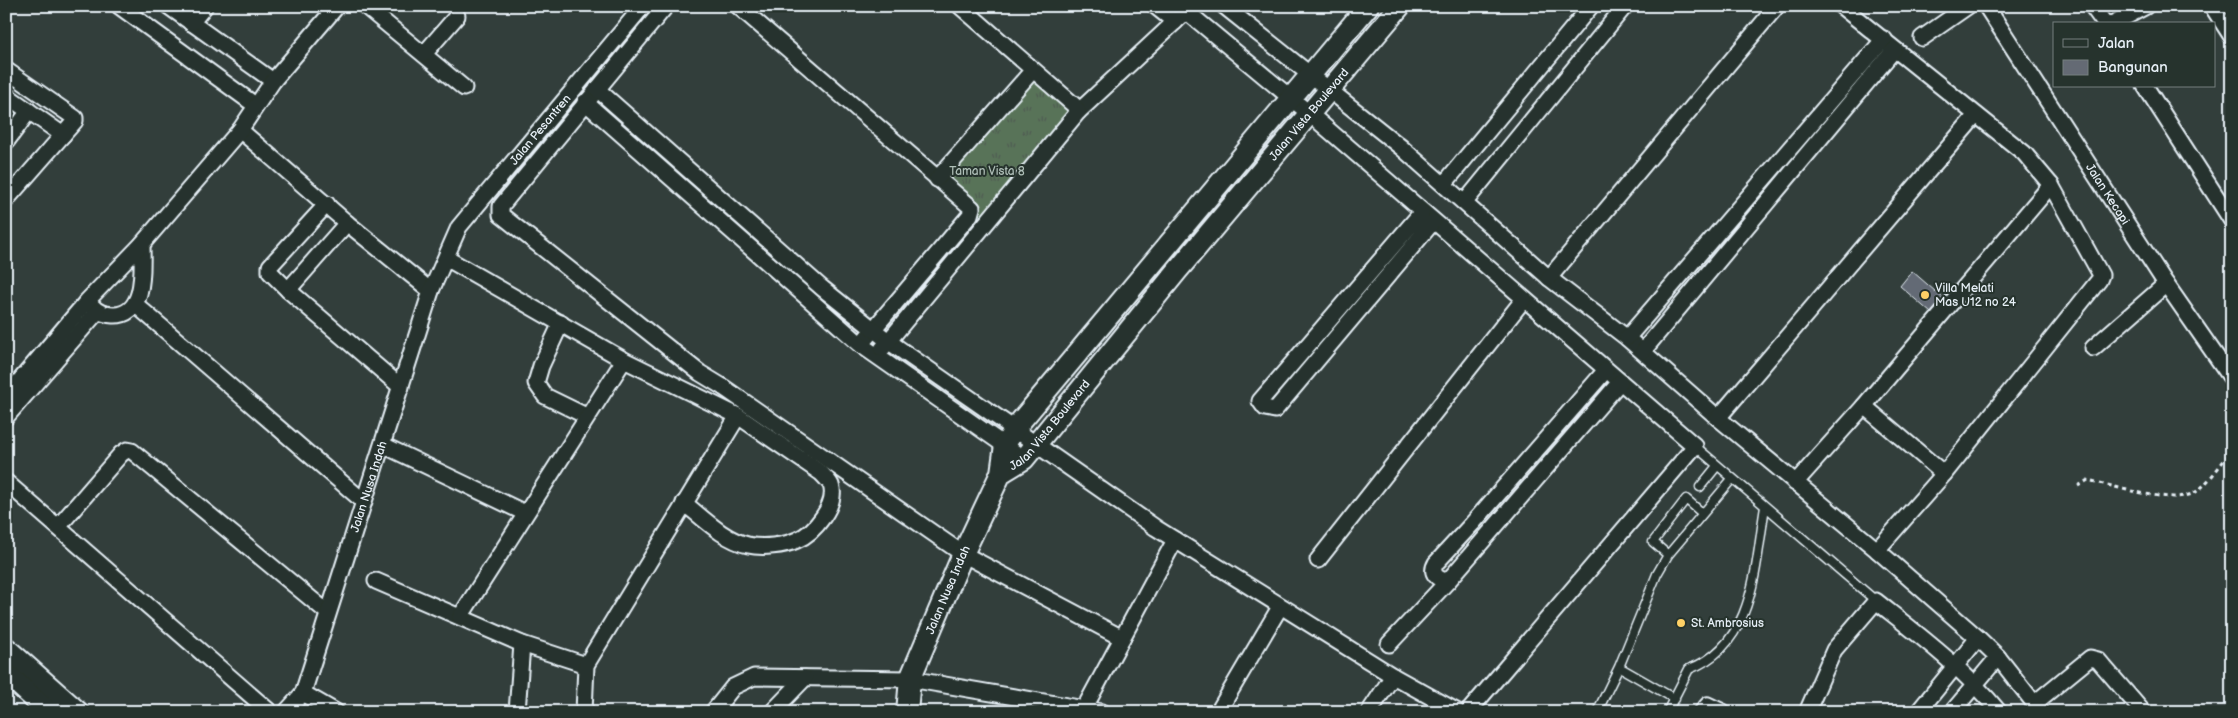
<svg xmlns="http://www.w3.org/2000/svg" width="2238" height="718" viewBox="0 0 2238 718" font-family="'Balsamiq Sans',sans-serif">
  <style>
    .grass { fill: url(#grass-tufts); stroke: #a0b2a8 }
    .shadow { fill: #0007 }
    .building { fill: #646a74; stroke: #e8f1f8 }
    .lines { fill: none; stroke-linecap: round; stroke-linejoin: round }
    .service-casing { stroke: #e8f1f8; stroke-width: 11 }
    .minor-casing { stroke: #e8f1f8; stroke-width: 19 }
    .tertiary-casing { stroke: #e8f1f8; stroke-width: 24 }
    .path { stroke: #e8f1f8; stroke-width: 3; stroke-dasharray: 4 4; stroke-linecap: butt }
    .service { stroke: #26332d; stroke-width: 8 }
    .minor { stroke: #26332d; stroke-width: 15 }
    .tertiary { stroke: #26332d; stroke-width: 20 }
    .poi-dot { fill: #ffd166; stroke: #26332d; stroke-width: 2 }
    .labels { text-anchor: middle; stroke-width: 4; stroke-linejoin: round; paint-order: stroke }
    .street-label { font-size: 12px; fill: #e8f1f8; stroke: #26332d }
    .park-label { font-size: 12px; fill: #afbfb8; stroke: #26332d }
    .poi-label { font-size: 12px; fill: #e8f1f8; stroke: #26332d; text-anchor: start }
  </style>
  <defs>
    <pattern id="grass-tufts" width="24" height="20" patternUnits="userSpaceOnUse" patternTransform="scale(1.25)"><rect width="24" height="20" fill="#597359"/><path d="M3 7l-1-3M5 7V3M7 7l1-3M15 17l-1-3M17 17v-4M19 17l1-3" fill="none" stroke="#4f5b51"/></pattern>
  </defs>
  <rect width="100%" height="100%" fill="#323e3b"/>
  <filter id="ink" filterUnits="userSpaceOnUse"><feTurbulence type="fractalNoise" baseFrequency=".02" numOctaves="2"/><feDisplacementMap in="SourceGraphic" scale="10" xChannelSelector="R" yChannelSelector="G"/><feConvolveMatrix kernelMatrix="1 2 1 2 8 2 1 2 1" color-interpolation-filters="sRGB"/></filter>
  <g filter="url(#ink)">
    <path class="grass" d="M1033 70 1078 112 987 221 937 179Z"/>
    <path class="shadow" d="M1912 273 1948 302 1937 315 1931 312Z"/>
    <path class="building" d="M1912 271 1943 298 1931 313 1900 286Z"/>
    <g class="lines">
      <g class="service-casing">
        <path id="service" d="M1695 446 1876 601
          M1700 487 1717 466
          M1668 555 1653 542 1686 499 1702 513
          M1619 667 1675 699
          M1597 712 1619 667 1657 574 1668 555 1732 479
          M1667 712 1689 669C1755 645 1755 566 1765 507"/>
      </g>
      <g class="minor-casing">
        <g id="minor">
          <path d="M119 6 255 105"/>
          <path d="M168 6 273 81"/>
          <path d="M365 6 464 88"/>
          <path d="M666 6 501 206V215L700 373 723 387 963 554 1122 638"/>
          <path d="M738 6 972 208 970 215 866 338"/>
          <path d="M1155 6 1175 22"/>
          <path d="M1224 6 1402 148 1549 278 1627 338 1718 418 1877 550 1978 638 1998 657 2041 712"/>
          <path d="M1841 6 2024 153 2051 185 2101 275 2099 280 1944 474 1877 550"/>
          <path id="s1" d="M1986 6 2166 284 2232 379"/>
          <path d="M2092 6 2105 24"/>
          <path d="M2212 6 2232 37"/>
          <path d="M1186 11 1310 114 1695 446 1468 712"/>
          <path d="M191 23 205 6"/>
          <path d="M2112 24 2146 6"/>
          <path d="M1922 38 1968 6"/>
          <path d="M424 54 457 16"/>
          <path d="M6 70 75 118V121L6 200"/>
          <path d="M2145 86 2232 221"/>
          <path d="M597 89 822 288 888 341 1156 528 1393 676 1458 712"/>
          <path d="M6 95 63 135"/>
          <path d="M585 102 861 345 1024 459"/>
          <path d="M1078 112 1192 6"/>
          <path d="M240 130 347 223 431 291"/>
          <path d="M6 142 29 111"/>
          <path d="M937 179 1033 70"/>
          <path d="M1444 184 1591 6"/>
          <path d="M1465 202 1625 6"/>
          <path d="M327 204 270 266V272L288 290 401 387"/>
          <path d="M1422 212 1260 401 1265 408 1275 410 1433 222"/>
          <path d="M446 258 624 360 738 416 821 473C824 476 829 481 831 485 838 504 814 533 797 540 784 546 762 548 748 545 724 540 703 518 684 503"/>
          <path d="M1549 278 1777 6"/>
          <path d="M288 290 347 223"/>
          <path d="M135 304 363 501"/>
          <path d="M92 306C98 313 104 314 113 315 147 316 142 267 142 244"/>
          <path d="M561 323 541 366 536 383 545 396 586 416"/>
          <path d="M1627 338 1884 39"/>
          <path d="M2093 348 2166 284"/>
          <path d="M882 349 1078 112 1075 106 960 6"/>
          <path d="M1643 351 1894 50"/>
          <path d="M6 397 87 301 142 244 240 130 273 81 337 6"/>
          <path d="M1864 406 1944 474"/>
          <path d="M6 417 97 312"/>
          <path d="M1718 418 1976 115"/>
          <path d="M383 445 525 513"/>
          <path d="M6 482 270 712"/>
          <path d="M1795 483 1864 406 2051 185"/>
          <path d="M58 527 121 454 127 450 132 451 327 612"/>
          <path d="M1318 560 1524 299"/>
          <path d="M376 581 522 644 586 665"/>
          <path d="M1448 581C1437 580 1430 573 1436 563L1472 524 1606 370"/>
          <path d="M460 617 624 360"/>
          <path d="M1389 644 1448 581 1620 382"/>
          <path d="M303 693 336 712"/>
          <path d="M2035 703 2090 658 2098 660 2143 712"/>
          <path d="M1084 709 1175 540"/>
          <path id="s2" d="M286 712 303 693 431 291 459 227 643 6"/>
          <path d="M517 712 522 644"/>
          <path d="M584 712 586 665 738 416"/>
          <path d="M713 712 733 687 754 677 910 679 1102 712"/>
          <path d="M772 712 805 678"/>
          <path d="M1218 712 1280 607"/>
          <path d="M1369 712 1393 676"/>
          <path d="M1702 712 1708 705 1723 712"/>
          <path d="M1807 712 1834 650 1876 601C1920 636 1963 668 1999 712"/>
          <path d="M1918 712 1978 638"/>
          <path d="M1952 712 1998 657"/>
        </g>
      </g>
      <g class="tertiary-casing">
        <g id="tertiary">
          <path id="s3" d="M1001 473 1024 459 1177 271 1400 6"/>
          <path d="M6 648 78 712"/>
          <path d="M6 673 49 712"/>
          <path id="s4" d="M907 712 910 679 963 554 1001 473 1005 445 1015 428 1368 6"/>
        </g>
      </g>
      <path class="path" d="M2078 486 2088 480C2114 486 2171 505 2194 493 2205 488 2223 461 2232 450"/>
      <use href="#service" class="service"/>
      <use href="#minor" class="minor"/>
      <use href="#tertiary" class="tertiary"/>
    </g>
  </g>
  <g class="poi-dot">
    <circle cx="1925" cy="295" r="5"/>
    <circle cx="1681" cy="623" r="5"/>
  </g>
  <g class="labels">
    <g class="street-label">
      <text dy="4" stroke="none"><textPath href="#s3" startOffset="474">Jalan Vista Boulevard</textPath></text>
      <text dy="4" stroke="none"><textPath href="#s2" startOffset="644">Jalan Pesantren</textPath></text>
      <text dy="4" stroke="none"><textPath href="#s1" startOffset="224">Jalan Kecapi</textPath></text>
      <text dy="4" stroke="none"><textPath href="#s3" startOffset="69">Jalan Vista Boulevard</textPath></text>
      <text dy="4" stroke="none"><textPath href="#s2" startOffset="242">Jalan Nusa Indah</textPath></text>
      <text dy="4" stroke="none"><textPath href="#s4" startOffset="130">Jalan Nusa Indah</textPath></text>
    </g>
    <g class="park-label">
      <text x="987" y="175">Taman Vista 8</text>
    </g>
    <g class="poi-label">
      <text x="1935" y="292">Villa Melati<tspan x="1935" dy="14">Mas U12 no 24</tspan></text>
      <text x="1691" y="627">St. Ambrosius</text>
    </g>
  </g>
  <rect width="2238" height="718" fill="none" stroke="#26332d" stroke-width="25"/>
  <rect x="12" y="12" width="2213" height="693" fill="none" stroke="#e8f1f8" stroke-width="2" filter="url(#ink)"/>
  <rect x="2053" y="22" width="162" height="65" fill="#26332d" stroke="#747f7e"/>
  <rect x="2063" y="39" width="25" height="8" fill="#26332d" stroke="#747f7e"/>
  <text x="2098" y="48" font-size="15" fill="#e8f1f8">Jalan</text>
  <rect x="2063" y="60" width="25" height="15" fill="#646a74" stroke="#747f7e"/>
  <text x="2098" y="72" font-size="15" fill="#e8f1f8">Bangunan</text>
</svg>
